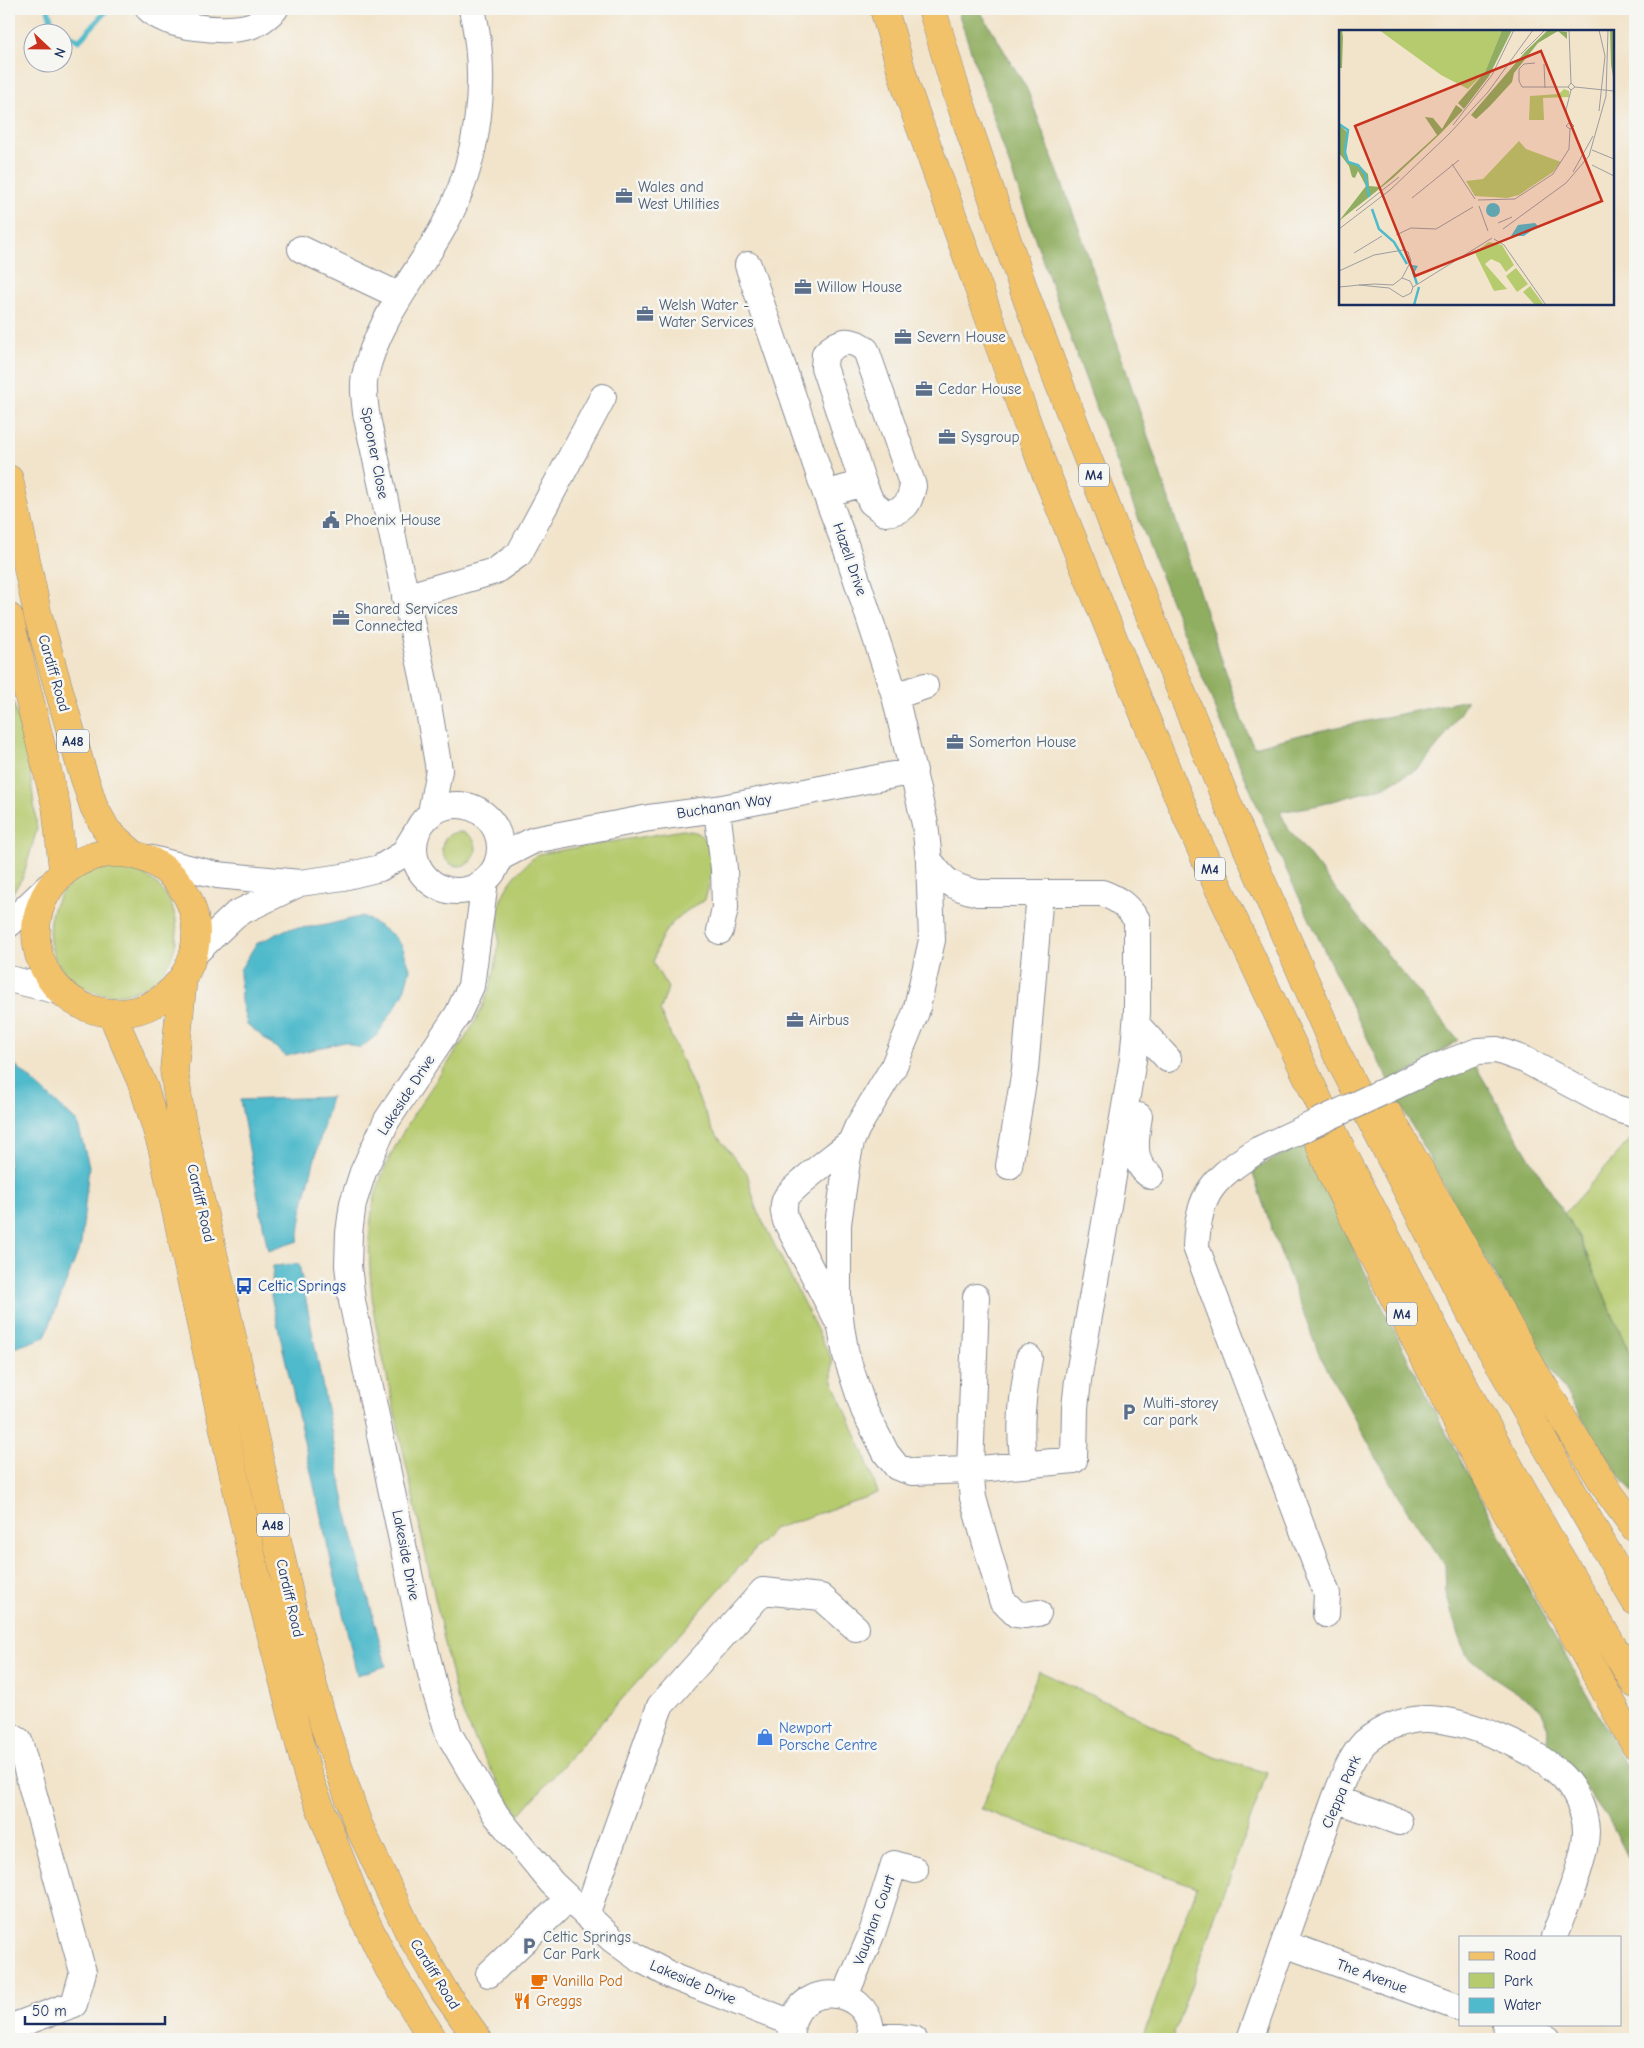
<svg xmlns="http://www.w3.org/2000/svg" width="1644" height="2048" viewBox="0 0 1644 2048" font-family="'Comic Neue',sans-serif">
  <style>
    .green { fill: #b6ca6e; stroke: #687c66 }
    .forest { fill: #90ae61; stroke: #566e60 }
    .water { fill: #4fbacb; stroke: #357494 }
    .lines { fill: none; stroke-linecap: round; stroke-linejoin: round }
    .stream { stroke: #4fbacb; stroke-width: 5.5 }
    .minor-casing { stroke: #868a94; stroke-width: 28 }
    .major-casing { stroke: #868a94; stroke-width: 29 }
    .highway-casing { stroke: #868a94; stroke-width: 29 }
    .minor { stroke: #fff; stroke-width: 26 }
    .major { stroke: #f2c26a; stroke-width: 28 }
    .highway { stroke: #f2c26a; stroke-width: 28 }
    .minor-bridge-casing { stroke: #868a94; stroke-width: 28; stroke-linecap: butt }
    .minor-bridge { stroke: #fff; stroke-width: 26 }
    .labels { text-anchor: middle; stroke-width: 5; stroke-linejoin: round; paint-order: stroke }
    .shield { fill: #f6f6f2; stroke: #5d6b8a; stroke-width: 1 }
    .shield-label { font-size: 14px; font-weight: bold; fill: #1b2f5e }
    .service-label { font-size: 15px; fill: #4e5e75; stroke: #f6f6f2; text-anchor: start }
    .street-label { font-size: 15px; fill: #1b2f5e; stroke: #f6f6f2 }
    .transit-label { font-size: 15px; fill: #164399; stroke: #f6f6f2; text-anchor: start }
    .shop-label { font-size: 15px; fill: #366cbe; stroke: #f6f6f2; text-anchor: start }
    .food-label { font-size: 15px; fill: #c56008; stroke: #f6f6f2; text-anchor: start }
    .inset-river { fill: none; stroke: #4fbacb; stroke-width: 2.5 }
    .inset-road { fill: none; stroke: #9c9c9f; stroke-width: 1 }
    .view { fill: #c8321e; fill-opacity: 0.15; stroke: #c8321e; stroke-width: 2.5 }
    .inset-edge { fill: none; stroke: #1b2f5e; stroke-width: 2.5 }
  </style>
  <rect width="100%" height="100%" fill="#f6f6f2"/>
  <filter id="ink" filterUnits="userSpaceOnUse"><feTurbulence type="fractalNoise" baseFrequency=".02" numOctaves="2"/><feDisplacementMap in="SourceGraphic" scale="10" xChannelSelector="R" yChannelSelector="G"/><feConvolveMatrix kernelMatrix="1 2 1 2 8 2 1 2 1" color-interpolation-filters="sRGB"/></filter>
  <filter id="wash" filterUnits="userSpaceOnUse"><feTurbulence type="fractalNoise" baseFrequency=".0096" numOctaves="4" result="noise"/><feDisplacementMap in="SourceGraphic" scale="20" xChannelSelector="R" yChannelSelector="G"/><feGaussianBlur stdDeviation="1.12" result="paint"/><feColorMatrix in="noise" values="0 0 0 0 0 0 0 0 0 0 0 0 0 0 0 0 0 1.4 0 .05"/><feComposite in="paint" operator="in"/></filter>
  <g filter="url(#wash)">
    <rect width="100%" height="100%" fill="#f2e4cb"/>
    <path class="green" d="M9 685 29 763 37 829 23 877 9 898Z
      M683 830C688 831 694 831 698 833 719 848 711 879 705 900 676 916 660 929 653 963L668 988 660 1011 713 1131 747 1173 756 1208 832 1360V1379L863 1451 878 1493 773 1529 519 1815C495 1777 471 1739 456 1695L375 1321C370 1285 367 1247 372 1211 380 1164 409 1121 435 1082 453 1055 475 1028 486 998 494 978 498 956 499 935 499 927 497 919 498 912 501 888 521 868 538 854Z
      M442 849a17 17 0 1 1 34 0a17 17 0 1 1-34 0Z
      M49 931a64 64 0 1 1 128 0a64 64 0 1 1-128 0Z
      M1635 1134V1367L1580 1239 1564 1214Z
      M1039 1671 1121 1709 1214 1757 1267 1773 1172 2039H1142L1197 1887 981 1809Z"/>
    <path class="forest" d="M957 9H979L1027 89 1082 237 1242 721 1254 747 1299 735 1468 700 1443 739 1420 768 1383 787 1319 805 1280 812 1289 830 1395 964 1458 1040 1416 1069 1389 1082C1340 983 1291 884 1247 782 1137 530 1043 270 957 9Z
      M1475 1065 1535 1167 1580 1239 1635 1367V1496L1606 1457 1528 1332 1454 1204 1396 1096Z
      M1307 1141 1349 1239 1419 1381 1543 1616 1635 1780V1871L1612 1825 1588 1791 1547 1754 1549 1731 1539 1707 1492 1676 1466 1654 1455 1624 1446 1593 1445 1566 1399 1498 1320 1356 1272 1230 1252 1171Z"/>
    <path class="water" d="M363 916 393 935 402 946 410 969 403 995 377 1035 360 1048 344 1042 286 1056 247 1024 241 1001 240 970 256 944 287 929 322 926Z
      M11 1061 77 1122 89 1166 81 1244 45 1337 9 1350V1064Z
      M331 1097 303 1204 298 1241 268 1251 240 1100Z
      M299 1264 349 1523 386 1666 357 1675 271 1296 273 1266Z"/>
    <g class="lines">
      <path class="stream" d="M48 9 52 23 79 41 108 9"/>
    </g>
  </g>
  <g filter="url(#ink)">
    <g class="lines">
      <g class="minor-casing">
        <path id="minor" d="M149 9C168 28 224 33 250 26 259 23 269 15 275 9
          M301 249 400 296
          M748 265 826 494 846 547 895 696 925 824 929 860 932 940 916 1012 893 1068 857 1128 851 1142 847 1161 838 1224V1297L841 1327 846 1355 864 1410 886 1453 897 1467 912 1472 970 1470 976 1297
          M826 494 863 483 871 502 885 513C905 511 909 505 913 486L866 350C850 337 839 340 825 354L824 367 863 483
          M405 597 495 571 519 554 603 397
          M895 696 925 686
          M414 848a43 43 0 1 1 86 0a43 43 0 1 1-86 0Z
          M717 809 724 869 725 908 720 931
          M431 813 439 770 424 681 366 413C365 402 362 387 365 376 377 320 417 275 444 226 479 160 489 81 472 9
          M148 858 217 875 300 883 343 877 380 868 403 854 416 833
          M499 858 534 840 649 818 717 809 914 771
          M929 860C944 881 951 887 978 893H1102C1119 899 1127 906 1137 920V1013L1133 1060 1078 1380 1075 1408 1074 1460 970 1470 973 1498 1002 1600 1016 1614 1026 1615 1038 1613
          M485 881 471 986 458 1014 387 1120 363 1172 353 1203 349 1233 348 1265 352 1301 422 1636 435 1690 449 1734 496 1815 552 1883 613 1940 638 1958 676 1978 792 2023
          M9 924 49 886
          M194 954 236 914 300 883
          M9 979 59 991
          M1136 1024 1168 1059
          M1434 1068 1478 1051 1497 1050 1525 1060 1615 1108 1635 1114
          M1139 1116C1136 1136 1130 1164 1151 1176
          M1258 1150C1214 1178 1198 1192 1196 1247L1327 1594 1326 1614
          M1009 1166 1025 1070 1040 893
          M836 1318 786 1221C784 1214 782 1206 786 1198 793 1186 837 1154 851 1142
          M1024 1463C1018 1429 1023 1393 1029 1358
          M9 1735 19 1741 83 1972 74 2004 9 2028
          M1335 1799 1399 1822
          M586 1915 660 1706 763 1591 821 1597 856 1628
          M1285 1944 1460 2008
          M489 1974 568 1899
          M845 1996 872 1933 894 1864 915 1870
          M1505 2024 1548 2039
          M872 2037H900L914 2039
          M792 2039C792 2034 791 2028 792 2024 804 1977 876 1989 871 2039
          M1250 2039 1335 1799C1343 1779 1350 1757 1365 1742 1381 1728 1407 1718 1428 1719 1467 1720 1532 1747 1560 1774 1574 1787 1586 1812 1586 1831 1586 1860 1564 1909 1554 1937"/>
      </g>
      <g class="major-casing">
        <path id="major" d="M9 479 38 616 80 764 94 807 107 831 131 852
          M9 617 56 806 63 870
          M36 933a80 80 0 1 1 160 0a80 80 0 1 1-160 0Z
          M183 978 174 1070 181 1118 219 1278 296 1625 324 1725 358 1824 409 1932 444 1991 478 2039
          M112 1014 144 1088 162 1147 256 1576 308 1776 360 1910 389 1969 433 2039"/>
      </g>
      <g class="highway-casing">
        <path id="highway" d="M884 9 907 90 1041 461 1168 773 1208 865 1345 1157 1464 1386 1558 1554 1635 1684
          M932 9 954 84 1027 299 1120 543 1227 802 1337 1054 1472 1316 1635 1601
          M1388 1114 1534 1371 1610 1494 1635 1528
          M1315 1133 1332 1175 1458 1424 1635 1745"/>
      </g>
      <use href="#minor" class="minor"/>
      <use href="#major" class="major"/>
      <use href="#highway" class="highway"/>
      <g class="minor-bridge-casing">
        <path id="minor-bridge" d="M1258 1150 1434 1068"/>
      </g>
      <use href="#minor-bridge" class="minor-bridge"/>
    </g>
  </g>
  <defs>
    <g id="office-bare" transform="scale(1.35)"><path d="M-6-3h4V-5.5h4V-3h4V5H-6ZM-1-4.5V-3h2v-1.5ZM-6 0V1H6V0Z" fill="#5c6f8a" stroke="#f6f6f2" stroke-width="2.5" paint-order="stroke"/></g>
    <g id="civic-bare" transform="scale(1.35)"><path d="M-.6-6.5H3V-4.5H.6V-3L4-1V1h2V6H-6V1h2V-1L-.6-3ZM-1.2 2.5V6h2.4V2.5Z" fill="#5c6f8a" stroke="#f6f6f2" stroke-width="2.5" paint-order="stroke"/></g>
    <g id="bus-bare" transform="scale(1.35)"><path d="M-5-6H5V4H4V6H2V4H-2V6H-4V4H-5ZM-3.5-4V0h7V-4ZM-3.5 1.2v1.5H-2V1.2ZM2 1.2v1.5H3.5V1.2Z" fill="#1a4fb4" stroke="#f6f6f2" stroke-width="2.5" paint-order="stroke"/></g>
    <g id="parking-bare" transform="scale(1.35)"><path d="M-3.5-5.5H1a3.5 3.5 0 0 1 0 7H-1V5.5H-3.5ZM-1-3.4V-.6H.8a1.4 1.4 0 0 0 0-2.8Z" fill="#5c6f8a" stroke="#f6f6f2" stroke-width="2.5" paint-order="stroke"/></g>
    <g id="shop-bare" transform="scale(1.35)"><path d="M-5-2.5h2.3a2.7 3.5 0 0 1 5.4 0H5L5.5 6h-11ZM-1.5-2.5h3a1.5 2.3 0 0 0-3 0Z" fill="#3f7fe0" stroke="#f6f6f2" stroke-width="2.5" paint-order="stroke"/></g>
    <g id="cafe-bare" transform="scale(1.35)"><path d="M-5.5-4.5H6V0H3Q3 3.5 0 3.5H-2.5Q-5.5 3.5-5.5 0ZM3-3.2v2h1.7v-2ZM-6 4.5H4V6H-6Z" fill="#e8710a" stroke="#f6f6f2" stroke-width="2.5" paint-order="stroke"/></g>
    <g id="restaurant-bare" transform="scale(1.35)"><path d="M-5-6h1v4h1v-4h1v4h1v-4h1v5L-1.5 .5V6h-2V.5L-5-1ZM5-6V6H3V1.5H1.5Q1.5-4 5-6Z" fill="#e8710a" stroke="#f6f6f2" stroke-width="2.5" paint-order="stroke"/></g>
  </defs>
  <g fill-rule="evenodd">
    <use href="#office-bare" x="624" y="196"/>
    <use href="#office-bare" x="803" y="287"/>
    <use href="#office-bare" x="645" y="314"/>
    <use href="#office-bare" x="903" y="337"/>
    <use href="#office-bare" x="924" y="389"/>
    <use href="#office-bare" x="947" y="437"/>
    <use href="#civic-bare" x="331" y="520"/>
    <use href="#office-bare" x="341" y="618"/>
    <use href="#office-bare" x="955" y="742"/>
    <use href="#office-bare" x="795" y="1020"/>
    <use href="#bus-bare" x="244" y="1286"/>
    <use href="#parking-bare" x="1129" y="1412"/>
    <use href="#shop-bare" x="765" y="1737"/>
    <use href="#parking-bare" x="529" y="1946"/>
    <use href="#cafe-bare" x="539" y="1981"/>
    <use href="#restaurant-bare" x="522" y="2001"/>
  </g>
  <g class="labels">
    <g class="shield">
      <rect x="1079" y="463.5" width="30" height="23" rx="4"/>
      <rect x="57" y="729.5" width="32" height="23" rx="4"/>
      <rect x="1195" y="857.5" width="30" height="23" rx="4"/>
      <rect x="1387" y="1302.5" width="30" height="23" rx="4"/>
      <rect x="257" y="1513.5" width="32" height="23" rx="4"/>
    </g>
    <g class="shield-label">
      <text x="1094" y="480">M4</text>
      <text x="73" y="746">A48</text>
      <text x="1210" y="874">M4</text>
      <text x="1402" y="1319">M4</text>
      <text x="273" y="1530">A48</text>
    </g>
    <g class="service-label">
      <text x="638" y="192">Wales and<tspan x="638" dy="17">West Utilities</tspan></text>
      <text x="817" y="292">Willow House</text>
      <text x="659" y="310">Welsh Water -<tspan x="659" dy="17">Water Services</tspan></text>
      <text x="917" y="342">Severn House</text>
      <text x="938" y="394">Cedar House</text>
      <text x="961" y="442">Sysgroup</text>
      <text x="345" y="525">Phoenix House</text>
      <text x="355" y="614">Shared Services<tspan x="355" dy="17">Connected</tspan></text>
      <text x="969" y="747">Somerton House</text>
      <text x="809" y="1025">Airbus</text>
      <text x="1143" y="1408">Multi-storey<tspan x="1143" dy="17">car park</tspan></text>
      <text x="543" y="1942">Celtic Springs<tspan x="543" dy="17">Car Park</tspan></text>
    </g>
    <g class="street-label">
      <text transform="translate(375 453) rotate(79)" y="5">Spooner Close</text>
      <text transform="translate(850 559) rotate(71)" y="5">Hazell Drive</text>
      <text transform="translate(54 673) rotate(74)" y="5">Cardiff Road</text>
      <text transform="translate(724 806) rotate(-9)" y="5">Buchanan Way</text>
      <text transform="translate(406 1095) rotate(-57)" y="5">Lakeside Drive</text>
      <text transform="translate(201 1203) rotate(77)" y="5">Cardiff Road</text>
      <text transform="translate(406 1555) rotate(79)" y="5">Lakeside Drive</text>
      <text transform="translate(290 1598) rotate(77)" y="5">Cardiff Road</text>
      <text transform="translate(1341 1792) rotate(-67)" y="5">Cleppa Park</text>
      <text transform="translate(874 1920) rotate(-70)" y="5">Vaughan Court</text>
      <text transform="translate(435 1974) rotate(58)" y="5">Cardiff Road</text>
      <text transform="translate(1372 1976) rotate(20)" y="5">The Avenue</text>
      <text transform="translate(693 1982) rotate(23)" y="5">Lakeside Drive</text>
    </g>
    <g class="transit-label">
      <text x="258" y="1291">Celtic Springs</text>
    </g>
    <g class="shop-label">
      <text x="779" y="1733">Newport<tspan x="779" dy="17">Porsche Centre</tspan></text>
    </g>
    <g class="food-label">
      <text x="553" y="1986">Vanilla Pod</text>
      <text x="536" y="2006">Greggs</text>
    </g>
  </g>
  <g transform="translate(1339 30)">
    <rect width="275" height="275" fill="#f2e4cb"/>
    <path d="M40 0H163L146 42 129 59 102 45ZM225 59 230 61V67L204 68 205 90H190L191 66 220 64ZM180 111 187 119 222 132 214 142 180 165 168 168 136 166 127 151 144 149ZM150 212 163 215 175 235 167 242 161 233 152 229 146 234 168 259 155 261 137 225 136 222ZM177 238 189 254 178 262 167 246ZM191 256 205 275H196L184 262Z" fill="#b6ca6e"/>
    <path d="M0 0H3L4 7 3 38H0ZM163 0H173L150 46 125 79 119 73 146 42ZM209 0 228 2V9L219 1 199 13 175 43 173 52 151 76 137 89 132 85 187 21ZM271 0H275V52L272 35ZM117 75 124 80 101 104 54 148 0 191 27 156 19 141 16 148 13 147 10 136 0 123V94L9 103 6 121 9 132 20 135 29 144 30 156 41 157 98 105 86 87 94 88 103 99Z" fill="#90ae61"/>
    <path d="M147 180a7 7 0 1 1 14 0a7 7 0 1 1-14 0ZM196 193 199 196 185 206H172L179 195Z" fill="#4fbacb"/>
    <path class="inset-river" d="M0 94 9 100 6 122 9 132 19 135 26 144 30 167M33 179 40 199 55 212 68 234M72 236 77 237 74 242 78 254M75 275 80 257"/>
    <path class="inset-road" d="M230 0 232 53 229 57 232 60 236 57 232 53M260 0 266 26 260 81M182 24 206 0M196 33 185 34 180 39V51L183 57H229M205 34 206 58M236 57 275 61M230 92 227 80 232 60M114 95 153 45 175 0M253 120 275 129M113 134 136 169M253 135 275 146M234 142 254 106M73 168 120 130M139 170 176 169 214 144 230 119 231 99 235 96 231 92 227 96 231 99M140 176 149 201M17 181 60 147M159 193 173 187M0 199 51 160 110 104 149 62 194 0M164 199 227 153 250 126 267 66 269 0M57 205 72 198 97 199 134 177M155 209 165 215 207 275M15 223 43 206M0 241 35 225 64 220 69 222 72 231 63 248M0 257 11 256 20 255 36 254 54 255 63 248 71 251 74 257 72 263 64 267 50 258 20 255M74 257 153 208"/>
    <path class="view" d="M202 21 263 171 76 246 16 96Z"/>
    <rect width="275" height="275" class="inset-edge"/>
  </g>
  <rect width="1644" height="2048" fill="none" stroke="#f6f6f2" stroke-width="30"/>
  <rect x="1459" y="1936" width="162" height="90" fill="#f6f6f2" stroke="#9ea6b7"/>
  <rect x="1469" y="1952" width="25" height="8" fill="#f2c26a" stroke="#9ea6b7"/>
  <text x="1504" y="1960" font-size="15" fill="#1b2f5e">Road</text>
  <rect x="1469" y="1973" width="25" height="15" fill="#b6ca6e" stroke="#9ea6b7"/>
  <text x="1504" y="1986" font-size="15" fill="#1b2f5e">Park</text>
  <rect x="1469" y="1998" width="25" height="15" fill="#4fbacb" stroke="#9ea6b7"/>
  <text x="1504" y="2010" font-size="15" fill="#1b2f5e">Water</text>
  <g transform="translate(48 48) rotate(112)"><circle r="24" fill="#f6f6f2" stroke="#9ea6b7"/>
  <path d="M0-4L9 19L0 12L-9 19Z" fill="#c8321e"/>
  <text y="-8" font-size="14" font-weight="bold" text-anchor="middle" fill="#1b2f5e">N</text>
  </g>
  <path d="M25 2016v8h140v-8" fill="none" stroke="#1b2f5e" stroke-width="2.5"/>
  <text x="32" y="2016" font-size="15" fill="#1b2f5e" stroke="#f6f6f2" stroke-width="4" paint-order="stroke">50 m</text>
</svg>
